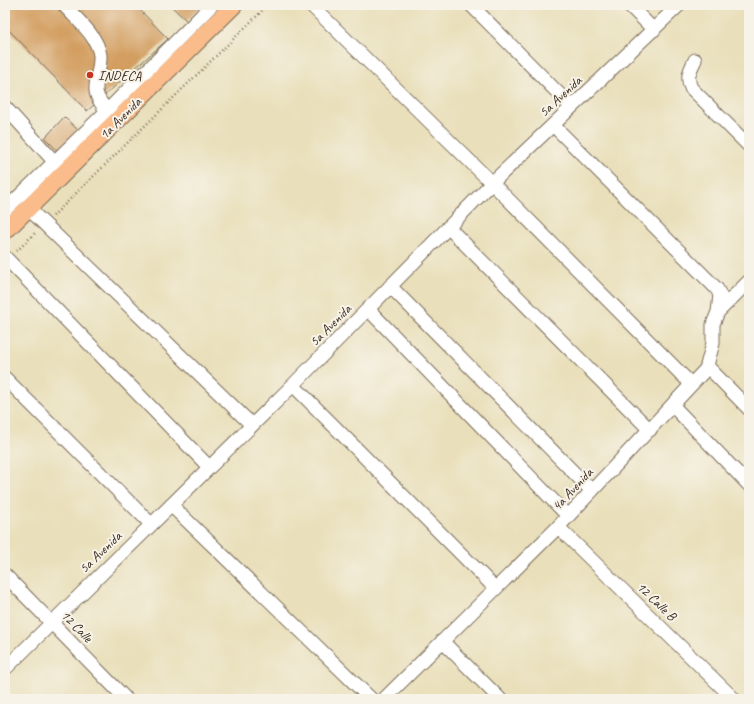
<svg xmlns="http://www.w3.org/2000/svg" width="754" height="704" viewBox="0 0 754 704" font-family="Caveat,sans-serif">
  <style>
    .building { fill: #d39e61 }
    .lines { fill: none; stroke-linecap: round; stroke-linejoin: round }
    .minor-casing { stroke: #786955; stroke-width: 15 }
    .major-casing { stroke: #786955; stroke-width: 19 }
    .path { stroke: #786955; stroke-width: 2.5; stroke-dasharray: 1 3; stroke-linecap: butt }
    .minor { stroke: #fff; stroke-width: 13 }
    .major { stroke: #f9bc8a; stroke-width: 17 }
    .poi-dot { fill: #c8321e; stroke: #f7f3e8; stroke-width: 1.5 }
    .labels { text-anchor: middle; stroke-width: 4; stroke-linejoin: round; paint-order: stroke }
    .poi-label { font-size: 14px; fill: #3b2a1e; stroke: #f7f3e8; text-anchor: start }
    .street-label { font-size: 14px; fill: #3b2a1e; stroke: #f7f3e8 }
  </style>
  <rect width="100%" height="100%" fill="#f7f3e8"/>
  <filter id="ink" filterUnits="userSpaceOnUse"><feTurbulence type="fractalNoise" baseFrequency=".025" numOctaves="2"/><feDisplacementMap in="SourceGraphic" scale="8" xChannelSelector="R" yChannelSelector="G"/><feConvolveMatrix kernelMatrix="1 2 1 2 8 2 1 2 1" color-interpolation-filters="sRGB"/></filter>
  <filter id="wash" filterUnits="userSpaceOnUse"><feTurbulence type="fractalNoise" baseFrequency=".012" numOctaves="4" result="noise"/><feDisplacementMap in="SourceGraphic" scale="16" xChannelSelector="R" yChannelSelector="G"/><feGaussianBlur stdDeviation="0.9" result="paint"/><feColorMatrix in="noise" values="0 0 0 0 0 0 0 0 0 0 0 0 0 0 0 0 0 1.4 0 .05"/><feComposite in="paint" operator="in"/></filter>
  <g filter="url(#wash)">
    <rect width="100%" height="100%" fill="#e9dfba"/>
    <g id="blocks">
      <path class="building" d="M5 5H135L168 39 87 111 5 26Z
        M170 5H200L201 6 187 21Z
        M64 117 78 130 58 151 45 138Z"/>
    </g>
  </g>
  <g filter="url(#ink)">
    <use href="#blocks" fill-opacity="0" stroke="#786955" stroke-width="1"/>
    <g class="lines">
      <g class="minor-casing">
        <path id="minor" d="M64 5C76 19 97 35 100 55 101 67 95 80 96 91 97 101 107 110 113 117
          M311 5 492 183 691 384
          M471 5 572 107
          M629 5 654 30
          M695 60C690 70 686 77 691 88L749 146
          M5 107 61 169
          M553 125 717 289 720 295 718 312
          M28 208 252 425
          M5 210 107 111 212 5
          M448 227 650 430
          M5 257 209 467
          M390 286 592 491
          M368 309 568 516
          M707 366 749 409
          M5 378 151 524
          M293 385 495 588
          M673 406 749 485
          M171 505 371 699
          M558 527 734 699
          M5 575 126 699
          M442 641 500 699
          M5 669 293 385 495 180 679 5
          M384 699 558 527 706 369 713 343V324L718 312 749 281"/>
      </g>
      <g class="major-casing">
        <path id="major" d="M5 231 234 5"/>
      </g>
      <path class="path" d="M53 216 268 5
        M17 251 35 233"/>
      <use href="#minor" class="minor"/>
      <use href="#major" class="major"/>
    </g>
  </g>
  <circle class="poi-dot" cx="90" cy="75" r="4"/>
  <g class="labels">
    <g class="poi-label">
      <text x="98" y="80">INDECA</text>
    </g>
    <g class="street-label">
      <text transform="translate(560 96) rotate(-43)" y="5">5a Avenida</text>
      <text transform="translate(120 118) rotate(-45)" y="5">1a Avenida</text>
      <text transform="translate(330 325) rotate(-45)" y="5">5a Avenida</text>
      <text transform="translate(572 489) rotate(-47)" y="5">4a Avenida</text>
      <text transform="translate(100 552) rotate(-44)" y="5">5a Avenida</text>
      <text transform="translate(657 601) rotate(44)" y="5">12 Calle B</text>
      <text transform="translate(77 626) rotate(46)" y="5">12 Calle</text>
    </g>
  </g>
  <rect width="754" height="704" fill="none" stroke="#f7f3e8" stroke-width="20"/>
</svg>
